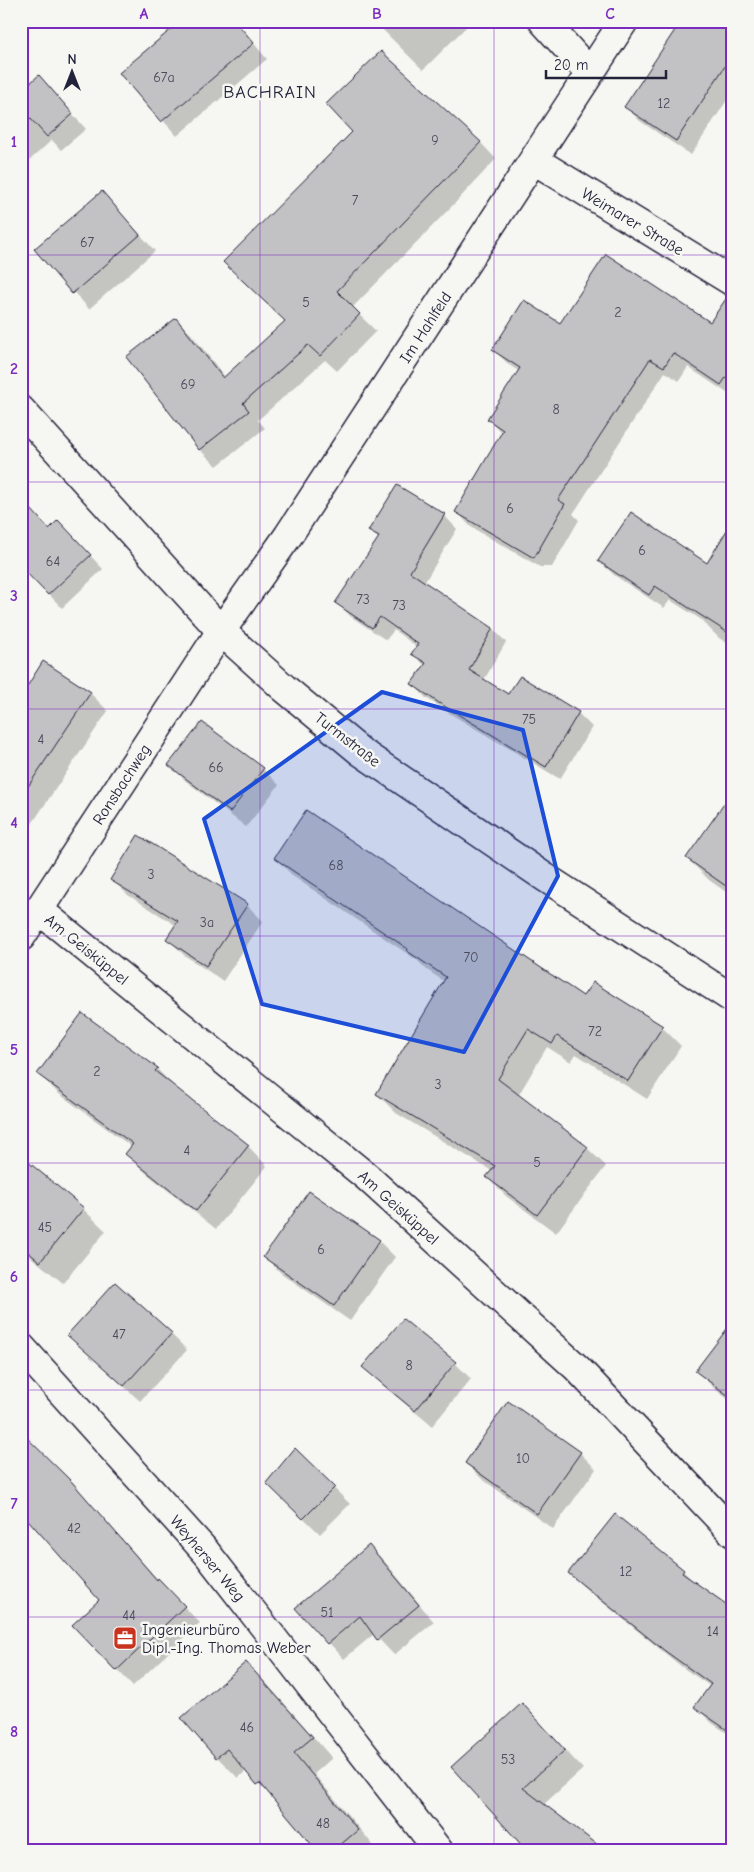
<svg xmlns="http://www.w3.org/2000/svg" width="754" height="1872" viewBox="0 0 754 1872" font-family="'Comic Neue',sans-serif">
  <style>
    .shadow { fill: #0003 }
    .building { fill: #c2c2c4; stroke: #22223b }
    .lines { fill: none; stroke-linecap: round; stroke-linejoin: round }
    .minor-casing { stroke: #22223b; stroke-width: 31 }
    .secondary-casing { stroke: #22223b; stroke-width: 31 }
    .minor { stroke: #f6f6f2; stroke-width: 28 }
    .secondary { stroke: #f6f6f2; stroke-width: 28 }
    .marked { fill: #1d4ed8; fill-opacity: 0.2; stroke: #1d4ed8; stroke-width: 4; stroke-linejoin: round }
    .grid { fill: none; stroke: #7b2cbf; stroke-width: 1; stroke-opacity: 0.55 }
    .labels { text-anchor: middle; stroke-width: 5; stroke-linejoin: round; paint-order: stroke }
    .number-label { font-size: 14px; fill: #4a4a5d }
    .street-label { font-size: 16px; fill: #22223b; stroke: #f6f6f2 }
    .poi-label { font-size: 16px; fill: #22223b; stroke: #f6f6f2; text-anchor: start }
    .neighbourhood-label { font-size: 18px; letter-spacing: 1px; fill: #22223b; stroke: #f6f6f2 }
    .neatline { fill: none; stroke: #7b2cbf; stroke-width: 2 }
    .grid-label { font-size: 16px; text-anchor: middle; font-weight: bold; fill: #7b2cbf }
  </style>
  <rect width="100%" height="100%" fill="#f6f6f2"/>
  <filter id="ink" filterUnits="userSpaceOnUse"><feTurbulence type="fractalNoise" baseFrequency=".02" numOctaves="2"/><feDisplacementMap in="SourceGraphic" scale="10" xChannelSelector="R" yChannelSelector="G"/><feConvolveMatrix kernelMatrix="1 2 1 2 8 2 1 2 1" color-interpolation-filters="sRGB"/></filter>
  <g filter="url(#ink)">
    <path class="shadow" d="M183 21H235L267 59 177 136 121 73Z
      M374 21H472L423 70Z
      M677 21H733V91L691 155 640 121 626 107 680 24Z
      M39 77 86 129 61 150 52 140 21 168V93Z
      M480 142 496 159 456 202 352 308 376 331 337 371 325 360 258 420 265 428 217 466 200 450 128 357 176 319 192 335 225 377Z
      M102 192 155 251 89 309 36 249Z
      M733 192V209L727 203Z
      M561 325 733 338V397L688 367 679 381 665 372 573 514 579 520 552 567H540L471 527 457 512 503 434 488 419 520 372 509 365 494 350Z
      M444 515 457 529 424 583 493 629 506 642 484 680 509 696 578 713 592 727 560 779 454 716 426 698 413 684 425 666 413 653 417 647 394 630 386 640 350 616 337 602 379 539 370 531Z
      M733 523V647L719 638 704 623 705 622 670 600 664 608 614 575 600 561 707 564Z
      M49 530 71 535 103 569 62 608 21 565Z
      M44 663 90 693 108 711 21 840V698Z
      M170 765 263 769 279 785 246 827 186 781Z
      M733 796V897L709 880 687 858Z
      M138 836 247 905 263 921 223 981 184 955 168 939 177 926 128 895 112 880Z
      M21 848 30 856 21 871Z
      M275 858 584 998 662 1027 681 1046 647 1099 576 1054 571 1062 547 1047 518 1096 587 1148 606 1166 556 1233 506 1196 487 1177 492 1171 396 1113 377 1094 445 982 427 970 418 961 294 877Z
      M157 1069 176 1088 248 1146 267 1166 216 1229 146 1173 127 1154 132 1147 58 1093 39 1074Z
      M21 1158 83 1209 106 1231 63 1283 21 1249Z
      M309 1193 379 1241 395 1257 350 1321 281 1273 265 1257Z
      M733 1323V1403L716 1390 697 1371Z
      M171 1334 187 1350 140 1401 85 1351Z
      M455 1363 471 1379 432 1426 386 1388 370 1372Z
      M21 1433 87 1500 158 1580 200 1623 133 1686 74 1625 101 1600 23 1512 21 1514Z
      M295 1450 350 1504 320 1534 268 1483Z
      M580 1453 596 1469 553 1529 482 1479 466 1463Z
      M615 1516 683 1571 699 1587 733 1611V1737L712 1723 696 1707 710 1686 682 1667 585 1588 570 1573Z
      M369 1546 385 1562 434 1622 394 1655 374 1634 344 1659 297 1608Z
      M246 1663 267 1684 332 1758 314 1774 378 1851H318L279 1804 247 1770 238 1778 217 1757Z
      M540 1723 583 1769 543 1805 452 1767Z
      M733 1769V1783L727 1777Z"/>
    <path class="building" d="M181 21H235L254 43 161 122 119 73Z
      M681 21H733V54L676 141 624 107Z
      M381 51 481 142 440 185 337 291 360 314 320 356 308 345 243 403 249 411 199 450 126 357 176 318 223 378 285 321 223 262 352 132 326 104Z
      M39 75 73 114 47 137 21 108V91Z
      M102 191 140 235 72 294 34 249Z
      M606 254 710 322 728 296 733 298V367L721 385 673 353 664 367 650 359 558 500 565 504 534 558 455 512 503 430 487 419 520 368 492 350 524 300 560 323Z
      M397 485 445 514 410 572 493 628 469 670 508 694 520 676 579 712 546 767 439 703 411 684 426 663 411 654 418 644 380 617 372 628 335 603 379 537 368 531Z
      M21 498 49 529 58 520 91 555 48 595 21 567Z
      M631 512 707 563 733 520V636L655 586 649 595 598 561Z
      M43 661 91 692 21 797V696Z
      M202 722 264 768 230 812 168 765Z
      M733 791V891L686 858Z
      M306 810 583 996 593 982 663 1026 628 1081 557 1036 552 1044 528 1029 498 1079 588 1147 537 1215 486 1177 495 1166 376 1094 446 977 407 951 408 949 274 858Z
      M138 835 248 904 206 966 166 939 178 921 110 880Z
      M82 1013 158 1068 155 1071 249 1145 196 1211 125 1154 133 1144 37 1074Z
      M21 1156 84 1208 40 1262 21 1246Z
      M309 1191 380 1240 334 1306 263 1257Z
      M115 1282 172 1333 124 1386 67 1335Z
      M403 1319 456 1362 415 1411 362 1367Z
      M733 1321V1399L695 1371Z
      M508 1401 581 1452 537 1514 465 1463Z
      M21 1432 72 1482 157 1580 158 1578 185 1606 116 1671 72 1625 99 1600 21 1512Z
      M295 1448 335 1487 303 1519 266 1483Z
      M615 1514 684 1570 682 1573 733 1609V1734L694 1707 711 1684 665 1651 568 1573Z
      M369 1545 419 1605 377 1640 360 1616 327 1644 295 1608Z
      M246 1662 313 1737 294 1753 358 1830 333 1851H317L260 1783 257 1785 227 1749 216 1758 181 1718Z
      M522 1703 565 1750 523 1788 606 1851H527L451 1767Z"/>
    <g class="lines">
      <g class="minor-casing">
        <path id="minor" d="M543 21 590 73
          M534 160 733 282
          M39 910 367 1177 577 1368 733 1533
          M21 937 221 631 288 536 624 21
          M21 1347 206 1552 439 1851"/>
      </g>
      <g class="secondary-casing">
        <path id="secondary" d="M21 410 221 631 284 688 361 752 543 876 733 999"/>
      </g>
      <use href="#minor" class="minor"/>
      <use href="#secondary" class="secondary"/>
    </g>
  </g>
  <path class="marked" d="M382 692 523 730 558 876 464 1052 262 1004 204 819Z"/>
  <path class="grid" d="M260 21V1851M494 21V1851M21 255H733M21 482H733M21 709H733M21 936H733M21 1163H733M21 1390H733M21 1617H733"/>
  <defs>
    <g id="office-square" transform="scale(1.25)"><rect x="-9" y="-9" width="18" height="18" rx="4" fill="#c8321e" stroke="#f6f6f2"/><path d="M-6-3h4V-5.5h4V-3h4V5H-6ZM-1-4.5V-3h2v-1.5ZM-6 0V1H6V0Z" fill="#fff"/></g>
  </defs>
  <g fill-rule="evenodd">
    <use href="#office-square" x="125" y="1638"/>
  </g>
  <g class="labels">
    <g class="number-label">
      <text x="164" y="82">67a</text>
      <text x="664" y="108">12</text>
      <text x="435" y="145">9</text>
      <text x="355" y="205">7</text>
      <text x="87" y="247">67</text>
      <text x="306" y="307">5</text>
      <text x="618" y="317">2</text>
      <text x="188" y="389">69</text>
      <text x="556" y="414">8</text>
      <text x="510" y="513">6</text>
      <text x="642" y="555">6</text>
      <text x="53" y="566">64</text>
      <text x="363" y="604">73</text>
      <text x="399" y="610">73</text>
      <text x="529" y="724">75</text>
      <text x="41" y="744">4</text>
      <text x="216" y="772">66</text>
      <text x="336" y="870">68</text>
      <text x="151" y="879">3</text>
      <text x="207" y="927">3a</text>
      <text x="471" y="962">70</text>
      <text x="595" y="1036">72</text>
      <text x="97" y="1076">2</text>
      <text x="438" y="1089">3</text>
      <text x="187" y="1155">4</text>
      <text x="537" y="1167">5</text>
      <text x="45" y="1232">45</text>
      <text x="321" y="1254">6</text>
      <text x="119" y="1339">47</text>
      <text x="409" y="1370">8</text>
      <text x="523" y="1463">10</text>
      <text x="74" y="1533">42</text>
      <text x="626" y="1576">12</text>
      <text x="327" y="1617">51</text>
      <text x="129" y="1620">44</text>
      <text x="713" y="1636">14</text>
      <text x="247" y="1732">46</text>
      <text x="508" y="1764">53</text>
      <text x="323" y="1828">48</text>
    </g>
    <g class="street-label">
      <text transform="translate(633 221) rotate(31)" y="6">Weimarer Straße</text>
      <text transform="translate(425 327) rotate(-57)" y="6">Im Hahlfeld</text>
      <text transform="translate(348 739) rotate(38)" y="6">Turmstraße</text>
      <text transform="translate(121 784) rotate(-57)" y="6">Ronsbachweg</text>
      <text transform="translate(87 949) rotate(39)" y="6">Am Geisküppel</text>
      <text transform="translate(399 1207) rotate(42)" y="6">Am Geisküppel</text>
      <text transform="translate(208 1558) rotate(50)" y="6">Weyherser Weg</text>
    </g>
    <g class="poi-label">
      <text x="142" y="1635">Ingenieurbüro<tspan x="142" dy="18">Dipl.-Ing. Thomas Weber</tspan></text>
    </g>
    <g class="neighbourhood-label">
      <text x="270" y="98">BACHRAIN</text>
    </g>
  </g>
  <rect width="754" height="1872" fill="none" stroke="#f6f6f2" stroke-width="55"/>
  <g transform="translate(72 72)" stroke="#f6f6f2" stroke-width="4" paint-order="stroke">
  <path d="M0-4L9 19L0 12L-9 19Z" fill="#22223b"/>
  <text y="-8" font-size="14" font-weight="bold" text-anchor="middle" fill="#22223b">N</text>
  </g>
  <path d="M546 70v8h120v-8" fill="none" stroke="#22223b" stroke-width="2.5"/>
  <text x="554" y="70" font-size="15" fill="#22223b" stroke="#f6f6f2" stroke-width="4" paint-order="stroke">20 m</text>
  <rect x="28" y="28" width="698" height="1816" class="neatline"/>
  <g class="grid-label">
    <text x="144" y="19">A</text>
    <text x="377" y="19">B</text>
    <text x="610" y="19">C</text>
    <text x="14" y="147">1</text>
    <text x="14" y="374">2</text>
    <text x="14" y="601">3</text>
    <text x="14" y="828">4</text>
    <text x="14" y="1055">5</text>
    <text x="14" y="1282">6</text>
    <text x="14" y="1509">7</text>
    <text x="14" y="1737">8</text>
  </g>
</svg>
